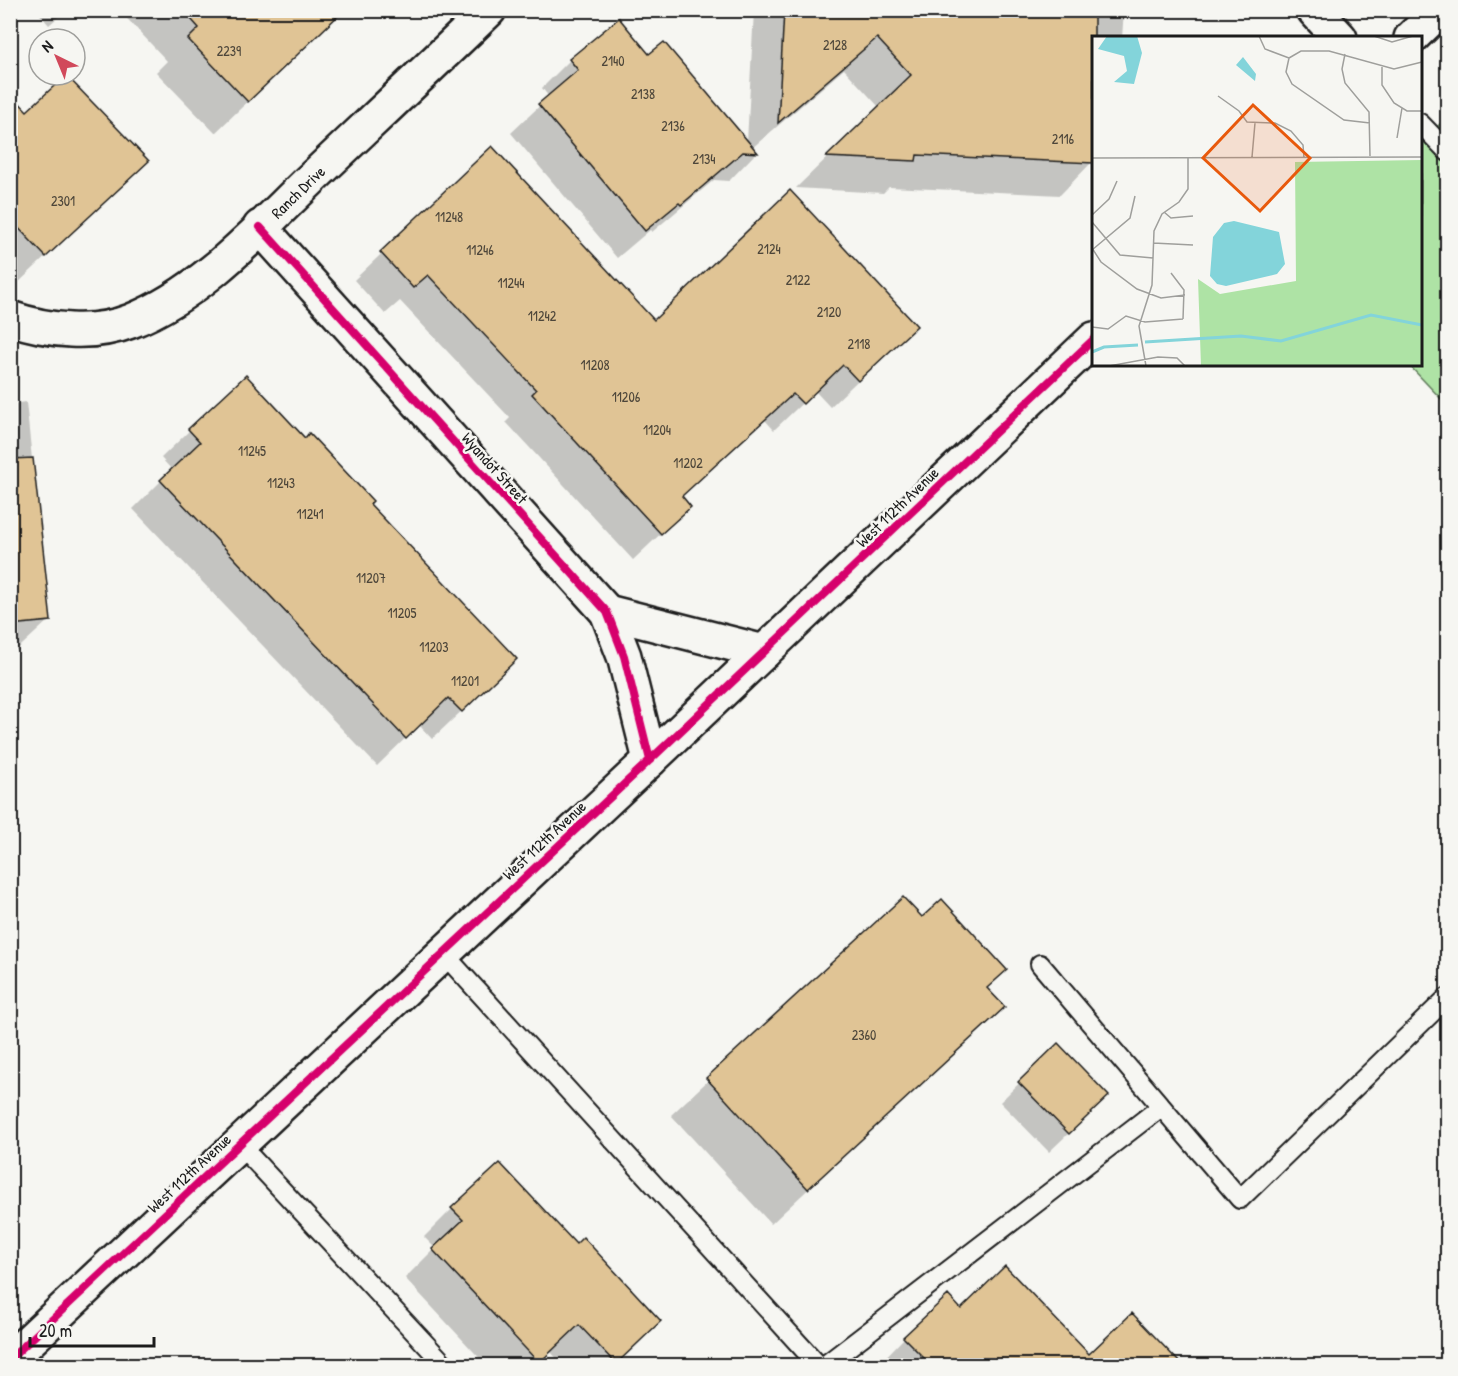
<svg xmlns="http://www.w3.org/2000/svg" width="1458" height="1376" viewBox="0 0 1458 1376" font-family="'Patrick Hand',sans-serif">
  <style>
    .green { fill: #aee3a5; stroke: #658060; stroke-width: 1.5 }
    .shadow { fill: #0003 }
    .building { fill: #e0c495; stroke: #1c1c1c; stroke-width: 1.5 }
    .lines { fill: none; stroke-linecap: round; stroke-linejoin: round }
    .lane-casing { stroke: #1c1c1c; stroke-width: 22 }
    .street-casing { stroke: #1c1c1c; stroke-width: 38 }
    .secondary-casing { stroke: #1c1c1c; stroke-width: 38 }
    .lane { stroke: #f6f6f2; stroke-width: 18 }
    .street { stroke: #f6f6f2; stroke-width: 33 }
    .secondary { stroke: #f6f6f2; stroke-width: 33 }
    .cycleway-casing { stroke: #f6f6f2; stroke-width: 11 }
    .cycleway { stroke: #d6006c; stroke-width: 8 }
    .labels { text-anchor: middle; stroke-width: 5; stroke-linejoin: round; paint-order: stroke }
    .number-label { font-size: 14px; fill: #4d463a }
    .street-label { font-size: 16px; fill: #1c1c1c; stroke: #f6f6f2 }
    .inset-river { fill: none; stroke: #83d4da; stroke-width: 3 }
    .inset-road { fill: none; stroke: #9f9f9c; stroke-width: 1.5 }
    .view { fill: #e8590c; fill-opacity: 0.15; stroke: #e8590c; stroke-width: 3 }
    .inset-edge { fill: none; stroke: #1c1c1c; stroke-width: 3 }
  </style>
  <rect width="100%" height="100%" fill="#f6f6f2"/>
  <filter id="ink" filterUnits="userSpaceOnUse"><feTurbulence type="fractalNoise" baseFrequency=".0167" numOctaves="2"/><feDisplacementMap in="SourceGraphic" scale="12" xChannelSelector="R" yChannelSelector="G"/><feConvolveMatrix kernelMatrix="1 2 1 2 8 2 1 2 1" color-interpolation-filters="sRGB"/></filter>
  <g filter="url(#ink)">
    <path class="green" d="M1447 117V405L1409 365 1420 364 1421 143Z"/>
    <path class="shadow" d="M36 10H66L49 25Z
      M119 10H343L215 133 156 72 167 61Z
      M754 10H1124L1122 38H1094L1092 162 1060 195 889 187 883 193 796 188 879 107 844 69 752 148 756 153 729 181 714 180 652 232 650 230 617 258 511 133 549 97 542 88 570 60 618 20 649 56 747 142Z
      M10 95 27 113 147 161 17 284 10 277Z
      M492 148 654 322 915 326 830 407 815 391 774 430 765 420 681 497 689 507 633 560 506 422 510 418 400 301 385 314 354 280Z
      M245 377 487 687 432 739 419 725 377 766 133 509 172 470 161 458Z
      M26 402 49 620 10 656V404Z
      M903 899 1003 1007 771 1224 671 1115Z
      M1058 1045 1088 1115 1049 1152 1000 1102Z
      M452 1209 576 1246 659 1321 614 1366H563L551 1352 536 1366H487L405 1278 435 1248 424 1237Z
      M961 1311 1089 1356 1132 1315 1180 1366H877L904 1338Z"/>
    <path class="building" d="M183 10H344L248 102 188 39 199 28Z
      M784 10H1094V163L917 155 916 161 826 157 911 75 877 38 778 123Z
      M619 18 649 54 664 42 758 153 743 152 681 205 679 203 645 231 538 104 578 70 569 59Z
      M66 75 149 161 46 257 10 219V93L27 111Z
      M492 146 654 320 790 190 917 326 858 381 843 365 803 404 793 394 682 496 691 507 661 534 532 394 536 390 428 275 413 288 380 252Z
      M246 375 305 438 309 433 373 501 370 504 517 659 462 712 448 698 406 739 160 480 200 442 188 429Z
      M33 458 51 621 10 625V459Z
      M903 897 922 917 942 899 1007 970 987 988 1005 1007 808 1189 706 1078Z
      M1058 1043 1109 1096 1069 1134 1018 1082Z
      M500 1163 576 1244 583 1237 661 1321 616 1364 579 1325 539 1363 432 1249 463 1220 451 1208Z
      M1005 1266 1089 1354 1132 1313 1182 1365H931L903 1337 948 1295 961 1309Z"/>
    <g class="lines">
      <g class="lane-casing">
        <path id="lane" d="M1420 123 1448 152
          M443 953 819 1366
          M1040 964 1240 1199 1448 997
          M239 1144 446 1366
          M824 1366 1161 1107"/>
      </g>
      <g class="street-casing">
        <g id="street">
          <path d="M1314 10 1340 38"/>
          <path d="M260 227 607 612 624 656 650 760"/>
          <path id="s1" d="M10 318C48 331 93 336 131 321 200 294 255 233 308 182 368 125 429 68 489 10"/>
          <path d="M607 612 764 652"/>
        </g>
      </g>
      <g class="secondary-casing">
        <path id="secondary" d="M1411 38 1440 10
          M10 1359 650 760 1094 339"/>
      </g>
      <use href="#lane" class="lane"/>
      <use href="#street" class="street"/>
      <use href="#secondary" class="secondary"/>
      <g class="cycleway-casing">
        <path id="cycleway" d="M260 227 607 612 624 656 650 760
          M10 1359 650 760 1094 339"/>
      </g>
      <use href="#cycleway" class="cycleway"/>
    </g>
  </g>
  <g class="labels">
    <g class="number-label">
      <text x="835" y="50">2128</text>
      <text x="229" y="56">2239</text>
      <text x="613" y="66">2140</text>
      <text x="643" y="99">2138</text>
      <text x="673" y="131">2136</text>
      <text x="1063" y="144">2116</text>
      <text x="704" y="164">2134</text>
      <text x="63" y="206">2301</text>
      <text x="449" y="222">11248</text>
      <text x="769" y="254">2124</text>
      <text x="480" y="255">11246</text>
      <text x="798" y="285">2122</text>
      <text x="511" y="288">11244</text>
      <text x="829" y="317">2120</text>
      <text x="542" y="321">11242</text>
      <text x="859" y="349">2118</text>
      <text x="595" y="370">11208</text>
      <text x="626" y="402">11206</text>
      <text x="657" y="435">11204</text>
      <text x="252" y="456">11245</text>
      <text x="688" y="468">11202</text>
      <text x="281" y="488">11243</text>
      <text x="310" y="519">11241</text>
      <text x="371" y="583">11207</text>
      <text x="402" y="618">11205</text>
      <text x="434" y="652">11203</text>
      <text x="465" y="686">11201</text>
      <text x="864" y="1040">2360</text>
    </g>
    <g class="street-label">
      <text dy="6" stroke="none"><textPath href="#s1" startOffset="336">Ranch Drive</textPath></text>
      <text transform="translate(495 468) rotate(48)" y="6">Wyandot Street</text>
      <text transform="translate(897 507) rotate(-44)" y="6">West 112th Avenue</text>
      <text transform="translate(544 840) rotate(-43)" y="6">West 112th Avenue</text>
      <text transform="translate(189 1173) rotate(-43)" y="6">West 112th Avenue</text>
    </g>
  </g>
  <g transform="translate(1092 36)">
    <rect width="330" height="330" fill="#f6f6f2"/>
    <path d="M330 124V330H109L106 243 128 258 204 245 203 126Z" fill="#aee3a5"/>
    <path d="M15 0H45L50 17 42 48 22 46 35 35 32 20 6 13ZM151 21 164 38 163 45 144 29ZM142 185 187 196 193 228 185 238 134 250 125 248 118 240 121 201 132 187Z" fill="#83d4da"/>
    <path class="inset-river" d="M53 306 149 300 189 305 279 279 330 289M0 316 12 311 46 309"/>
    <path class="inset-road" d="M167 0 173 13 197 22M282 0 300 6 321 0M253 18 250 33 253 47 277 76 278 120M197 22 209 15H237L302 33 330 26M197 22 194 36 200 48 252 84 278 87M290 31V49L302 67 315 75H330M126 60 147 75 155 86 183 87 199 95 211 109 212 122M305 102 310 72M160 121 163 87M0 122 330 121M72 176 79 182 101 180M0 179 17 163 25 145M0 186 28 219 61 222M61 207 101 209M0 212 9 226 45 253 69 262 93 259M0 214 38 182 43 160M79 237 92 254 91 283M0 291 16 293 34 280 53 286 91 283M17 330 66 321 85 322 93 330M54 330 47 290 60 249 62 195 70 178 87 166 96 153V122"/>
    <path class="view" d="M161 69 218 122 168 175 111 122Z"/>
    <rect width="330" height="330" class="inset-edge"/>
  </g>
  <rect width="1458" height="1376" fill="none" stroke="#f6f6f2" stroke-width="36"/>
  <rect x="18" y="18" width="1422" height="1340" fill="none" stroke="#1c1c1c" stroke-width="2" filter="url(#ink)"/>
  <g transform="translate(57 57) rotate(317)"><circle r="28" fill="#f6f6f2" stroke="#9f9f9c" stroke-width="1.5"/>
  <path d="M0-4.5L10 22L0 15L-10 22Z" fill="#d1495b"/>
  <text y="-9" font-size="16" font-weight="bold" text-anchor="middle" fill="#1c1c1c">N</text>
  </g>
  <path d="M30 1337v9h124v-9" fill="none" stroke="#1c1c1c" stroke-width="3"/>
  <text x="39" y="1337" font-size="18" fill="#1c1c1c" stroke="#f6f6f2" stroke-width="4.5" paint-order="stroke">20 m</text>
</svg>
